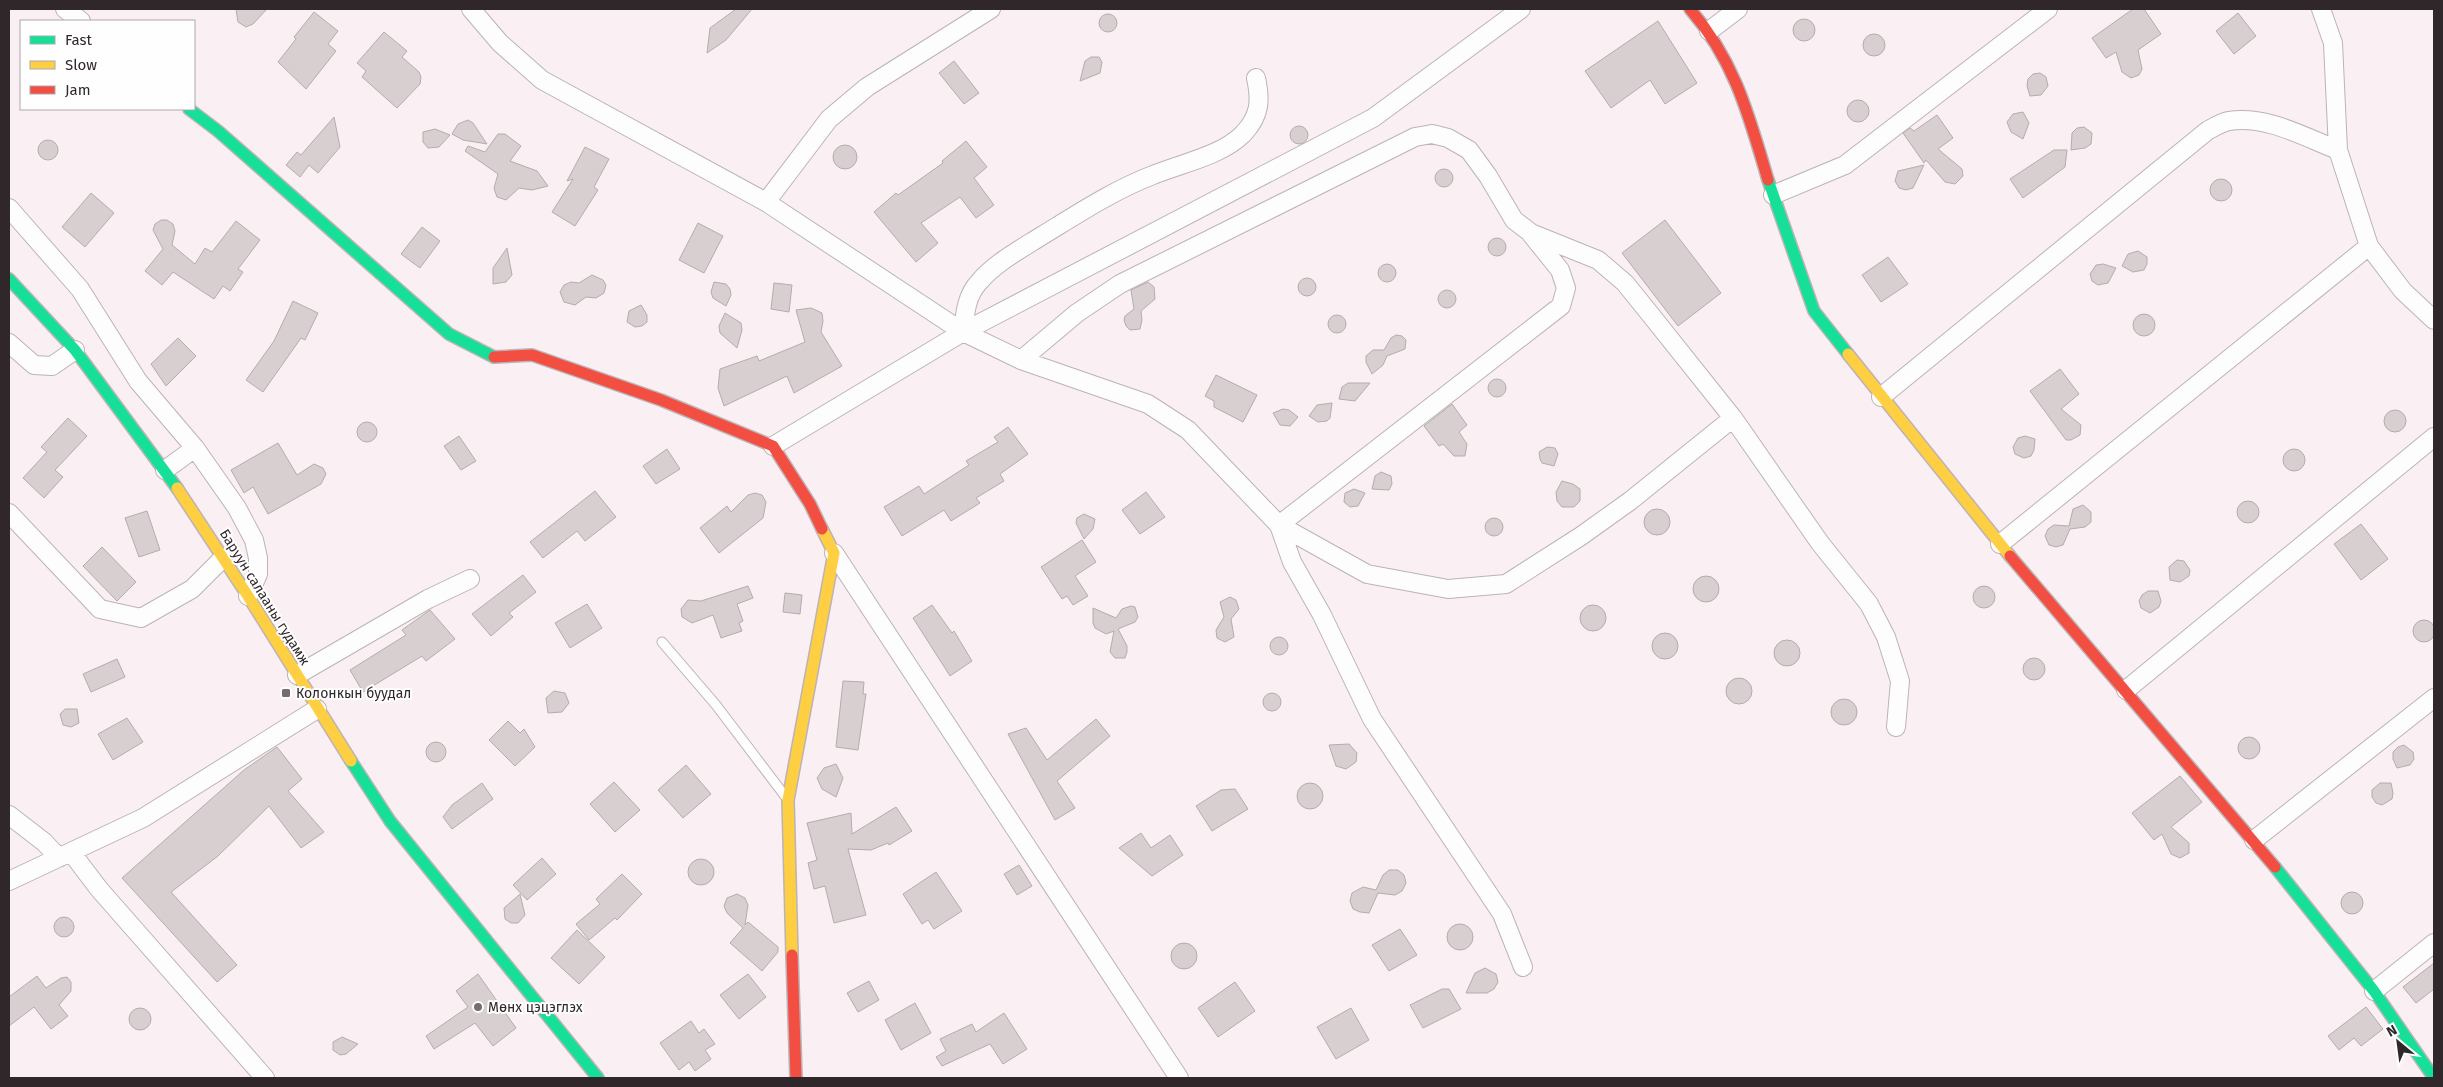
<svg xmlns="http://www.w3.org/2000/svg" width="2443" height="1087" viewBox="0 0 2443 1087" font-family="'Fira Sans',sans-serif">
  <style>
    .building { fill: #d8cfd0; stroke: #b5acad }
    .lines { fill: none; stroke-linecap: round; stroke-linejoin: round }
    .lane-casing { stroke: #bcb3b6; stroke-width: 11 }
    .street-casing { stroke: #bcb3b6; stroke-width: 20 }
    .fast-casing { stroke: #bcb3b6; stroke-width: 14 }
    .slow-casing { stroke: #bcb3b6; stroke-width: 14 }
    .jam-casing { stroke: #bcb3b6; stroke-width: 14 }
    .lane { stroke: #fefdfd; stroke-width: 9 }
    .street { stroke: #fefdfd; stroke-width: 18 }
    .fast { stroke: #16e098; stroke-width: 11 }
    .slow { stroke: #ffcf43; stroke-width: 11 }
    .jam { stroke: #f24e42; stroke-width: 11 }
    .poi-dot { fill: #776d71; stroke: #fefefe; stroke-width: 2 }
    .labels { text-anchor: middle; stroke-width: 4; stroke-linejoin: round; paint-order: stroke }
    .street-label { font-size: 14px; fill: #30272b; stroke: #fefefe }
    .poi-label { font-size: 14px; fill: #30272b; stroke: #fefefe; text-anchor: start }
  </style>
  <rect width="100%" height="100%" fill="#faeff3"/>
  <path class="building" d="M236 9H267L253 24 246 27 238 22Z
    M736 9H752L726 40 707 53 710 28Z
    M2133 9H2144L2161 34 2138 50 2142 69 2139 75 2131 78 2122 72 2116 52 2106 58 2092 38Z
    M314 12 338 31 328 44 336 51 306 89 278 62 296 39 294 37Z
    M2238 13 2256 36 2234 54 2216 31Z
    M1099 23a9 9 0 1 1 18 0a9 9 0 1 1-18 0Z
    M1793 30a11 11 0 1 1 22 0a11 11 0 1 1-22 0Z
    M1658 21 1697 83 1665 104 1650 80 1611 108 1585 71Z
    M384 32 407 51 402 57 419 72 421 77 420 84 397 108 362 77 366 71 357 63Z
    M1863 45a11 11 0 1 1 22 0a11 11 0 1 1-22 0Z
    M1091 57H1099L1102 62 1100 73 1080 81 1085 61Z
    M954 61 979 93 964 104 939 73Z
    M2040 73 2046 77 2048 86 2041 95 2030 96 2027 86 2028 79 2033 74Z
    M1847 111a11 11 0 1 1 22 0a11 11 0 1 1-22 0Z
    M2023 112 2029 123 2023 139 2011 132 2007 122 2013 114Z
    M1937 115 1953 138 1938 149 1962 169 1963 176 1955 184 1945 182 1926 160 1924 163 1903 133 1910 128 1914 131Z
    M334 117 340 147 318 173 309 165 300 177 286 165 297 152 301 155Z
    M468 120 473 123 487 144 463 140 452 134 458 124Z
    M1290 135a9 9 0 1 1 18 0a9 9 0 1 1-18 0Z
    M2084 127 2092 133 2091 144 2085 148 2071 150 2072 133 2077 128Z
    M435 129 450 135 439 147 428 148 423 142V132Z
    M498 134H505L521 146 510 161 537 171 548 186 532 190 519 188 506 200 497 197 494 188 498 174 465 151 468 146 485 152Z
    M38 150a10 10 0 1 1 20 0a10 10 0 1 1-20 0Z
    M966 141 987 167 974 178 994 205 976 218 960 197 921 223 938 243 916 262 874 212 896 193 898 195 943 163 942 161Z
    M833 157a12 12 0 1 1 24 0a12 12 0 1 1-24 0Z
    M585 147 609 159 594 187 598 190 575 226 552 212 573 179 567 181Z
    M2054 150H2067L2065 167 2023 198 2010 179Z
    M1924 165 1913 188 1906 190 1899 188 1895 181 1898 171Z
    M1435 178a9 9 0 1 1 18 0a9 9 0 1 1-18 0Z
    M2210 190a11 11 0 1 1 22 0a11 11 0 1 1-22 0Z
    M91 193 114 213 85 247 62 227Z
    M161 220H167L173 224 175 231 172 245 195 264 205 248 212 252 236 221 260 240 238 269 243 272 230 291 223 286 214 299 173 272 162 285 145 271 163 249 153 230 155 224Z
    M1665 220 1721 293 1678 326 1622 253Z
    M698 223 723 236 704 273 679 260Z
    M422 227 440 241 420 268 401 254Z
    M1488 247a9 9 0 1 1 18 0a9 9 0 1 1-18 0Z
    M507 248 512 275 506 282 493 284V268Z
    M2138 251 2147 257V264L2144 270 2133 272 2122 266 2128 254Z
    M1888 257 1908 284 1881 302 1862 275Z
    M1378 273a9 9 0 1 1 18 0a9 9 0 1 1-18 0Z
    M2103 264 2116 268 2108 283 2098 285 2092 281 2090 274 2096 265Z
    M592 275 603 280 606 285 604 293 596 298 586 297 575 305 564 302 560 292 564 285 571 282 579 283Z
    M1298 287a9 9 0 1 1 18 0a9 9 0 1 1-18 0Z
    M714 282 726 284 730 289 731 295 726 306 713 298 711 292Z
    M1148 282 1154 287 1155 299 1141 311 1142 320 1140 329 1130 330 1126 326 1124 320 1125 316 1134 309 1131 290Z
    M774 283 792 285 789 312 771 309Z
    M1438 299a9 9 0 1 1 18 0a9 9 0 1 1-18 0Z
    M293 301 318 313 305 340 301 338 263 392 246 380 274 341Z
    M641 305 647 315V322L642 326 635 327 627 322 629 311Z
    M811 308 822 313 823 321 821 332 842 366 794 393 787 376 724 406 718 388 720 369 757 356 759 361 805 342 796 310Z
    M725 313 741 323 742 330 737 348 720 333 719 326Z
    M2133 325a11 11 0 1 1 22 0a11 11 0 1 1-22 0Z
    M1328 324a9 9 0 1 1 18 0a9 9 0 1 1-18 0Z
    M1396 335 1402 336 1406 340 1405 349 1387 356 1383 365 1372 374 1366 362V356L1373 350H1384L1391 338Z
    M178 338 196 356 166 386 151 364Z
    M2060 369 2079 394 2061 409 2081 425 2080 435 2071 440H2066L2030 391Z
    M1216 375 1257 395 1243 422 1214 407V401L1205 396Z
    M1488 388a9 9 0 1 1 18 0a9 9 0 1 1-18 0Z
    M1348 383H1370L1355 401 1339 399 1342 387Z
    M1332 403 1330 418 1327 421 1318 422 1309 416 1317 405Z
    M1452 404 1467 425 1459 432 1467 444 1465 456H1454L1443 444 1439 446 1424 426Z
    M1283 409 1289 410 1298 417 1290 426 1280 425 1273 413Z
    M2384 421a11 11 0 1 1 22 0a11 11 0 1 1-22 0Z
    M68 418 87 436 55 470 63 477 44 498 23 478 47 452 41 447Z
    M357 432a10 10 0 1 1 20 0a10 10 0 1 1-20 0Z
    M1008 427 1028 454 1000 474 1004 481 976 498 980 503 951 521 944 510 902 536 884 507 919 486 924 494 969 465 966 461 998 442 994 437Z
    M459 436 476 461 461 470 444 446Z
    M2025 436 2035 439 2034 450 2031 456 2024 458 2015 454 2013 447 2018 438Z
    M278 443 297 475 314 464 323 468 326 474 321 484 268 514 253 487 244 493 231 470Z
    M1547 447 1555 448 1558 454 1554 466 1542 463 1540 459 1539 452Z
    M667 449 680 469 656 484 643 466Z
    M2283 460a11 11 0 1 1 22 0a11 11 0 1 1-22 0Z
    M1381 472 1391 476 1392 484 1389 490 1372 489 1375 476Z
    M1562 481 1573 484 1580 489V501L1574 507H1562L1557 501 1556 492Z
    M1354 489 1365 493 1358 506 1350 507 1344 502 1345 493Z
    M595 491 616 517 585 541 577 531 543 558 530 542Z
    M1146 492 1165 517 1140 534 1122 510Z
    M755 493 762 495 766 502 763 518 719 553 700 528 727 506 731 512 748 495Z
    M2237 512a11 11 0 1 1 22 0a11 11 0 1 1-22 0Z
    M2083 505 2091 512V522L2085 527 2070 529 2063 545 2056 547 2049 545 2045 536 2048 529 2054 525 2069 526 2073 509Z
    M1644 522a13 13 0 1 1 26 0a13 13 0 1 1-26 0Z
    M147 511 160 550 139 557 125 518Z
    M1084 514 1095 519 1093 529 1084 539 1076 523 1077 518Z
    M1485 527a9 9 0 1 1 18 0a9 9 0 1 1-18 0Z
    M2361 524 2388 559 2361 580 2334 544Z
    M1082 540 1096 562 1075 576 1088 596 1073 605 1067 596 1062 599 1041 567Z
    M102 547 136 582 117 601 83 566Z
    M2177 560 2184 561 2190 570 2189 576 2180 582 2170 580 2169 567Z
    M523 575 536 592 509 613 513 617 491 636 472 614Z
    M1693 589a13 13 0 1 1 26 0a13 13 0 1 1-26 0Z
    M748 586 753 598 737 604 743 621 739 623 742 631 721 638 713 615 692 623 682 617 681 609 688 600 701 601Z
    M1973 597a11 11 0 1 1 22 0a11 11 0 1 1-22 0Z
    M2148 591H2158L2161 601 2159 607 2150 613 2141 608 2139 601 2142 595Z
    M785 593 802 595 800 614 783 612Z
    M1230 597 1236 600 1239 609 1231 619 1234 637 1225 642 1217 638 1216 630 1224 617 1220 602Z
    M587 604 602 628 570 648 555 623Z
    M932 605 952 633 954 631 972 661 950 676 913 618Z
    M1580 618a13 13 0 1 1 26 0a13 13 0 1 1-26 0Z
    M1131 606 1135 607 1138 617 1135 622 1118 629 1127 646V652L1125 658H1115L1110 652 1114 631 1106 634 1095 628 1093 623V608L1116 618 1122 609Z
    M430 610 455 639 426 661 422 656 363 692 350 670 406 635 402 630Z
    M2413 631a11 11 0 1 1 22 0a11 11 0 1 1-22 0Z
    M1652 646a13 13 0 1 1 26 0a13 13 0 1 1-26 0Z
    M1270 646a9 9 0 1 1 18 0a9 9 0 1 1-18 0Z
    M1774 653a13 13 0 1 1 26 0a13 13 0 1 1-26 0Z
    M2023 669a11 11 0 1 1 22 0a11 11 0 1 1-22 0Z
    M117 659 125 677 91 692 83 674Z
    M1726 691a13 13 0 1 1 26 0a13 13 0 1 1-26 0Z
    M843 681 864 682 863 694H866L858 750 836 747Z
    M554 691 565 693 569 703 562 712 548 713 546 698Z
    M1263 702a9 9 0 1 1 18 0a9 9 0 1 1-18 0Z
    M1831 712a13 13 0 1 1 26 0a13 13 0 1 1-26 0Z
    M65 709H77L79 723 71 727 63 725 60 714Z
    M127 718 143 742 113 760 98 734Z
    M1096 719 1110 736 1057 781 1075 808 1055 820 1008 734 1026 728 1047 760Z
    M508 721 520 733 524 729 535 747 515 766 489 740Z
    M2238 748a11 11 0 1 1 22 0a11 11 0 1 1-22 0Z
    M426 752a10 10 0 1 1 20 0a10 10 0 1 1-20 0Z
    M1349 744 1357 753 1356 762 1346 769 1336 766 1329 745Z
    M2404 745 2413 752 2414 759 2410 765 2397 768 2393 759V752L2398 747Z
    M277 747 302 779 288 791 324 832 301 848 269 806 218 856 171 892 237 965 217 982 122 878 244 770Z
    M836 764 843 778 836 797 822 789 817 778 824 768Z
    M686 765 711 794 683 818 658 790Z
    M2180 776 2202 802 2171 827 2189 843V853L2180 858 2171 854 2162 834 2154 840 2132 813Z
    M614 782 640 810 615 832 590 804Z
    M482 783 493 799 452 829 443 817 452 805Z
    M2380 783H2391L2393 793 2392 799 2382 805 2376 803 2372 797V790Z
    M1297 796a13 13 0 1 1 26 0a13 13 0 1 1-26 0Z
    M1235 789 1248 809 1212 831 1196 806 1221 790Z
    M896 807 912 831 889 845 888 843 871 850 848 849 866 915 834 923 825 886 814 889 808 863 817 860 807 823 851 813 852 834Z
    M1141 833 1151 848 1170 835 1183 855 1152 876 1119 848Z
    M542 858 556 874 527 900 513 885Z
    M688 872a13 13 0 1 1 26 0a13 13 0 1 1-26 0Z
    M1019 865 1032 886 1017 895 1004 874Z
    M1389 870H1398L1404 875 1406 883 1402 891 1395 895 1378 893 1369 913 1360 912 1353 909 1350 901 1352 893 1363 887 1376 890 1383 875Z
    M936 872 962 911 934 929 928 920 922 924 903 894Z
    M622 874 642 894 617 920 615 918 589 940 576 924 600 904 596 899Z
    M2341 903a11 11 0 1 1 22 0a11 11 0 1 1-22 0Z
    M520 894 525 915 518 923H511L505 919 504 908Z
    M737 894 745 898 748 905 745 925 748 922 778 947V952L762 971 730 943 743 928 727 913 724 906 727 898Z
    M54 927a10 10 0 1 1 20 0a10 10 0 1 1-20 0Z
    M1447 937a13 13 0 1 1 26 0a13 13 0 1 1-26 0Z
    M1400 929 1417 955 1389 971 1372 945Z
    M577 930 605 957 579 984 551 958Z
    M1171 956a13 13 0 1 1 26 0a13 13 0 1 1-26 0Z
    M2434 963V989L2416 1003 2403 987Z
    M1485 968 1496 974 1498 982 1494 989 1487 993H1466L1475 973Z
    M478 974 516 1028 493 1046 475 1023 434 1049 426 1036 468 1007 456 991Z
    M748 974 766 997 739 1019 720 995Z
    M37 976 46 988 61 978 67 977 71 982V991L59 1005 68 1016 51 1029 34 1007 9 1026V997Z
    M869 981 879 1000 858 1012 847 993Z
    M1235 982 1255 1011 1218 1037 1198 1008Z
    M1442 989H1449L1461 1009 1423 1028 1410 1005Z
    M915 1003 931 1033 901 1050 885 1020Z
    M2366 1007 2383 1029 2361 1046 2354 1038 2339 1050 2328 1036Z
    M129 1019a11 11 0 1 1 22 0a11 11 0 1 1-22 0Z
    M1351 1008 1369 1040 1336 1059 1317 1027Z
    M1004 1013 1027 1049 1003 1064 990 1044 942 1066 936 1057 946 1051 940 1039 972 1024 976 1032Z
    M691 1021 699 1033 704 1029 715 1044 705 1050 711 1059 695 1071 689 1062 679 1070 660 1043Z
    M342 1037 358 1044 346 1054 340 1055 333 1050V1042Z"/>
  <g class="lines">
    <g class="lane-casing">
      <path id="lane" d="M662 642 716 705 785 796"/>
    </g>
    <g class="street-casing">
      <path id="street" d="M65 9 81 21
        M471 9 500 43 542 80 766 202 963 332
        M2321 9 2333 43 2338 150 2369 246 2403 291 2434 320
        M1709 31 1738 9
        M1773 195 1845 165 2048 9
        M766 202 829 119 867 87 991 9
        M9 208 80 289 138 381 195 448 237 508 254 540 258 558V574L248 596
        M1531 234 1560 270 1566 288 1561 306 1279 525 1367 574 1448 589 1506 584 1581 536 1630 501 1733 418
        M963 332 1373 118 1521 9
        M963 332C965 314 966 296 979 282 996 262 1021 249 1043 235 1079 213 1114 190 1153 175 1182 163 1221 156 1243 134 1260 116 1261 101 1256 78
        M9 343 34 365 52 366 75 350
        M1021 360 1077 313 1120 284 1415 137 1432 134 1448 138 1469 150 1488 176 1514 220 1531 233 1598 260 1625 283 1650 314 1733 418 1820 543 1869 604 1886 637 1900 681 1896 727
        M1881 397 2207 131C2214 127 2222 122 2229 121 2266 115 2304 137 2338 150
        M773 446 963 332 1021 360 1148 404 1188 430 1279 525 1292 562 1322 615 1372 719 1502 914 1523 967
        M165 470 195 448
        M9 513 100 609 141 618 192 589 223 558
        M2000 544 2369 246
        M834 553 1179 1078
        M297 675 428 599 470 579
        M2126 690 2434 437
        M9 815 44 842 59 858
        M2254 840 2434 698
        M71 852 99 889 265 1078
        M9 881 143 818 317 709
        M2374 991 2434 943"/>
    </g>
    <g class="fast-casing">
      <path id="fast" d="M189 109 218 131 449 334 494 357
        M1768 180 1814 311 1848 354
        M9 279 75 350 177 488
        M351 761 390 821 598 1078
        M2275 867 2374 991 2434 1078"/>
    </g>
    <g class="slow-casing">
      <path id="slow" d="M1848 354 2010 556
        M177 488 248 596 351 761
        M792 955 788 800 834 553 822 529"/>
    </g>
    <g class="jam-casing">
      <path id="jam" d="M1690 9C1735 61 1749 116 1768 180
        M494 357 532 355 661 400 773 446 810 504 822 529
        M2010 556 2275 867
        M792 955 796 1078"/>
    </g>
    <use href="#lane" class="lane"/>
    <use href="#street" class="street"/>
    <use href="#fast" class="fast"/>
    <use href="#slow" class="slow"/>
    <use href="#jam" class="jam"/>
  </g>
  <g class="poi-dot">
    <rect x="281" y="688" width="10" height="10" rx="2.5"/>
    <circle cx="478" cy="1007" r="5"/>
  </g>
  <g class="labels">
    <g class="street-label">
      <text transform="translate(265 597) rotate(58)" y="5">Баруун салааны гудамж</text>
    </g>
    <g class="poi-label">
      <text x="296" y="698">Колонкын буудал</text>
      <text x="488" y="1012">Мөнх цэцэглэх</text>
    </g>
  </g>
  <rect width="2443" height="1087" fill="none" stroke="#30272b" stroke-width="20"/>
  <rect x="20" y="20" width="175" height="90" fill="#fefefe" stroke="#aca8aa"/>
  <rect x="30" y="36" width="25" height="8" fill="#16e098" stroke="#aca8aa"/>
  <text x="65" y="45" font-size="15" fill="#30272b">Fast</text>
  <rect x="30" y="61" width="25" height="8" fill="#ffcf43" stroke="#aca8aa"/>
  <text x="65" y="70" font-size="15" fill="#30272b">Slow</text>
  <rect x="30" y="86" width="25" height="8" fill="#f24e42" stroke="#aca8aa"/>
  <text x="65" y="95" font-size="15" fill="#30272b">Jam</text>
  <g transform="translate(2398 1042) rotate(331)" stroke="#fefefe" stroke-width="4" paint-order="stroke">
  <path d="M0-4L9 19L0 12L-9 19Z" fill="#30272b"/>
  <text y="-8" font-size="14" font-weight="bold" text-anchor="middle" fill="#30272b">N</text>
  </g>
</svg>
